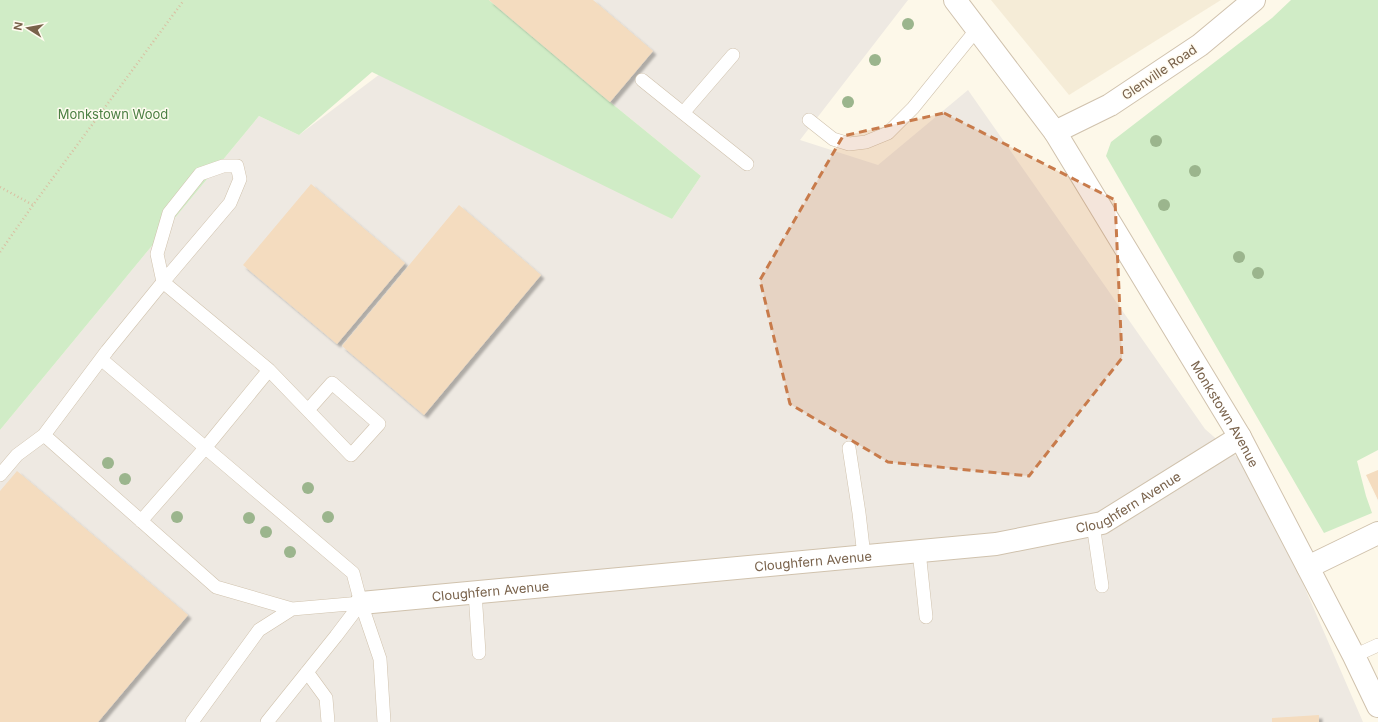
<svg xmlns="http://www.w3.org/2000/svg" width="1378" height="722" viewBox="0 0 1378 722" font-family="Inter,sans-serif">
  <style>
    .residential { fill: #f5ecd7 }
    .industrial { fill: #eee9e2 }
    .green { fill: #d0ecc6 }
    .building { fill: #f4dcbf; filter: url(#shadow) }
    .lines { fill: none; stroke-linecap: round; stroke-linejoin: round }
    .service-casing { stroke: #d0c2ad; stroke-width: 14 }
    .minor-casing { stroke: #d0c2ad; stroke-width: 24 }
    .tertiary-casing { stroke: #d0c2ad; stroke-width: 24 }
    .path { stroke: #d9bfa2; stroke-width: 2.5; stroke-dasharray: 1 3; stroke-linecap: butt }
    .service { stroke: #fff; stroke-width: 13 }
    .minor { stroke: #fff; stroke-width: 22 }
    .tertiary { stroke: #fff; stroke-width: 22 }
    .tree { fill: #9bb58d }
    .marked { fill: #c87b4b; fill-opacity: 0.2; stroke: #c87b4b; stroke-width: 3; stroke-dasharray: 8 5; stroke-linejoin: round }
    .labels { text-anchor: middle; stroke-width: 3; stroke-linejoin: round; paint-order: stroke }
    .street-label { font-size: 13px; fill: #79624b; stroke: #fffbf0 }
    .park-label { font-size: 13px; fill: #4b7f42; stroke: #fffbf0 }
  </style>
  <defs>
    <filter id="shadow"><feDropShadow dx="3.5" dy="3.5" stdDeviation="1" flood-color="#0004"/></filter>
  </defs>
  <rect width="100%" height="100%" fill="#fdf8e9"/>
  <path class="residential" d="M991 0H1221L1069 95Z"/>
  <path class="industrial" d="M489 0H908L800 140 878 165 968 90 1205 429 1255 473 1363 722H0V430L259 116 299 135 384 71 672 219 701 176 610 102Z"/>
  <path class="green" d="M0 0H489L610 102 701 176 672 219 372 72 299 135 259 116 0 430Z
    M1291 0H1378V450L1357 461 1366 496 1372 513 1324 533 1106 156 1111 142 1272 18Z"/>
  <path class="building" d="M489 0H593L653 51 610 102Z
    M311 184 405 263 337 344 243 265Z
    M459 205 541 275 424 415 342 346Z
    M1378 470V500L1366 475Z
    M17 471 188 615 98 722H0V491Z
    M1319 715V722H1272V718Z"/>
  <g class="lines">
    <g class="service-casing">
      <path id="service" d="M733 55 683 113 747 164
        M642 80 683 113
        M809 120 833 139 849 144 866 142 888 133 913 108 977 29
        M223 166H237L240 179 230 203 163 282 157 254 169 213 200 174Z
        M101 359 353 573 361 603 380 659 384 722
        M308 410 332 383 379 424 351 455 269 370 163 282 107 351 44 435 216 587 292 609 361 603
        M849 448 859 513 864 556
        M0 475 17 455 44 435
        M141 521 206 447 269 370
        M1093 524 1102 586
        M919 551 926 617
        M475 592 479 653
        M1354 656 1378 645
        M307 672 326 698 328 722
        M192 722 259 630 292 609
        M267 722 336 636 361 603"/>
    </g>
    <g class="minor-casing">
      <g id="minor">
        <path d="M955 0 1055 132"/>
        <path d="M1308 567 1378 533"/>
        <path id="s1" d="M361 603 996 544 1102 523 1240 437"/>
      </g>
    </g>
    <g class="tertiary-casing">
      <g id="tertiary">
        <path id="s2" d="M1254 0 1200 45 1110 105 1055 132 1240 437 1354 656 1378 706"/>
      </g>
    </g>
    <path class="path" d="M0 187 33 205
      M0 252 33 205 184 0"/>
    <use href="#service" class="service"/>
    <use href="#minor" class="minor"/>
    <use href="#tertiary" class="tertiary"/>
  </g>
  <g class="tree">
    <circle cx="908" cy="24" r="6"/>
    <circle cx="875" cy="60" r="6"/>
    <circle cx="848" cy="102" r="6"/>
    <circle cx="1156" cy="141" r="6"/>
    <circle cx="1195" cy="171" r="6"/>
    <circle cx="1164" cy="205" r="6"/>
    <circle cx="1239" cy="257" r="6"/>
    <circle cx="1258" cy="273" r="6"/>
    <circle cx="108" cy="463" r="6"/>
    <circle cx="125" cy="479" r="6"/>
    <circle cx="308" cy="488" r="6"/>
    <circle cx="177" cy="517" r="6"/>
    <circle cx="328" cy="517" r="6"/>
    <circle cx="249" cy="518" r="6"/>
    <circle cx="266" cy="532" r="6"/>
    <circle cx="290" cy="552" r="6"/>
  </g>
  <path class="marked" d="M944 113 1115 200 1122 358 1029 476 888 462 790 404 760 280 843 136Z"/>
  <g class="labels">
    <g class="street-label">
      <text transform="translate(1159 72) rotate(-34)" y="5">Glenville Road</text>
      <text dy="5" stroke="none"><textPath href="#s2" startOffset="569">Monkstown Avenue</textPath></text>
      <text dy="5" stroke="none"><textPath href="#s1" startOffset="778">Cloughfern Avenue</textPath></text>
      <text dy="5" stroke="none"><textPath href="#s1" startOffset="454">Cloughfern Avenue</textPath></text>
      <text dy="5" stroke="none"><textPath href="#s1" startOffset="130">Cloughfern Avenue</textPath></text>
    </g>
    <g class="park-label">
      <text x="113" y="119">Monkstown Wood</text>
    </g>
  </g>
  <g transform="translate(28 28) rotate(281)" stroke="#fffbf0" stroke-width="3" paint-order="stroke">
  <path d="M0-3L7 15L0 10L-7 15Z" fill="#79624b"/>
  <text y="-6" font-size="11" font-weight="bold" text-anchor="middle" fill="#79624b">N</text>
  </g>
</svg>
